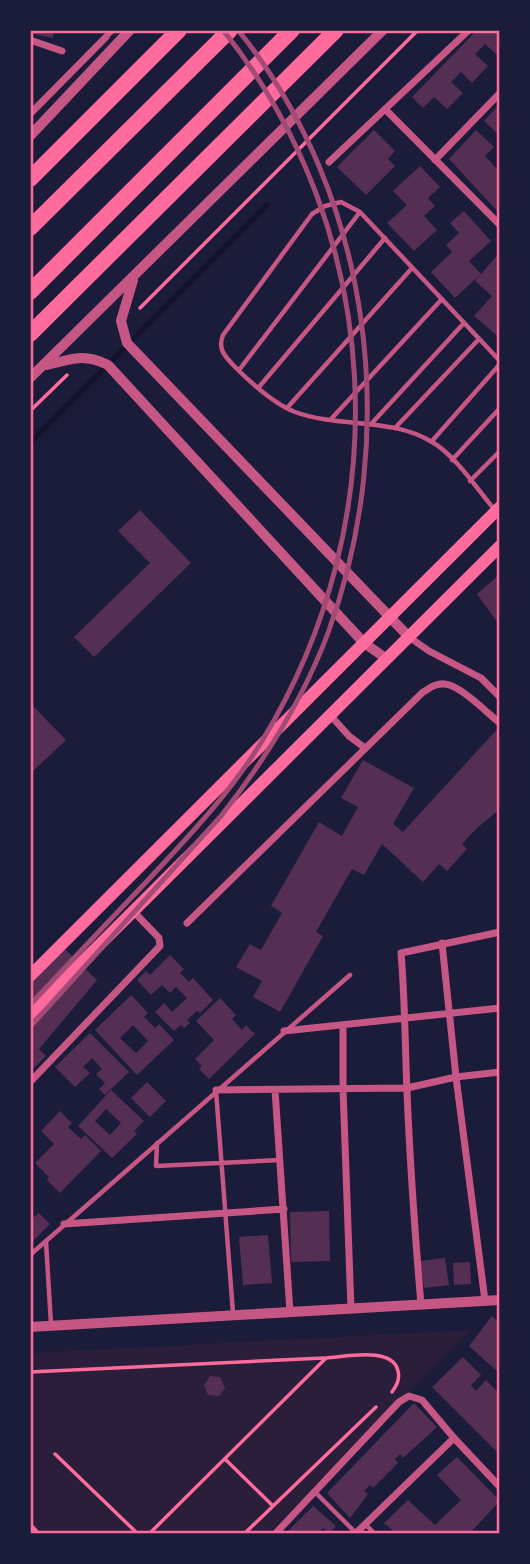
<svg xmlns="http://www.w3.org/2000/svg" width="530" height="1564" viewBox="0 0 530 1564" font-family="'DejaVu Sans',sans-serif">
  <style>
    .green { fill: #2a1e3b }
    .lines { fill: none; stroke-linecap: round; stroke-linejoin: round }
    .stream { stroke: #12122b; stroke-width: 5 }
    .building { fill: #542f53; fill-rule: evenodd }
    .path { stroke: #ff6b9d; stroke-width: 3.5 }
    .service { stroke: #c65784; stroke-width: 4.5 }
    .minor { stroke: #c65784; stroke-width: 7 }
    .tertiary { stroke: #c65784; stroke-width: 10 }
    .secondary { stroke: #ff6b9d; stroke-width: 12 }
    .trunk { stroke: #ff6b9d; stroke-width: 16 }
    .motorway { stroke: #ff6b9d; stroke-width: 16 }
    .rail { stroke: #a44b75; stroke-width: 5 }
    .neatline { fill: none; stroke: #ff6b9d; stroke-width: 2.5 }
  </style>
  <rect width="100%" height="100%" fill="#1b1b3a"/>
  <path class="green" d="M471 1330 268 1534H32L30 1532V1353Z"/>
  <g class="lines">
    <path class="stream" d="M30 443 267 205"/>
  </g>
  <path class="building" d="M35 30H54L53 38 34 34Z
    M477 30H500V54L498 56 485 44 475 54 488 66 472 83 461 72 451 82 463 93 447 109 434 97 423 108 412 97Z
    M500 103V136L484 121Z
    M374 130 395 151 388 159 395 166 366 195 337 167Z
    M476 130 494 147 485 156 497 169 500 166V214L449 159Z
    M420 166 440 187 428 198 435 206 424 216 437 230 414 251 387 223 407 205 393 191Z
    M464 211 491 241 469 261 481 274 455 298 431 272 452 252 446 245 459 233 450 223Z
    M500 252V338L474 316 492 296 475 281Z
    M140 510 191 563 94 657 74 637 150 563 118 531Z
    M500 574V626L477 594Z
    M30 703 66 740 30 774Z
    M500 726V809L477 828 462 844 467 849 447 871 439 864 423 882 382 844 364 875 352 869 316 932 323 936 280 1012 253 997 262 981 236 967 250 944 261 950 282 913 271 906 319 822 342 836 358 807 341 798 363 760 414 788 393 824 403 832Z
    M64 948 97 980 39 1049 46 1056 30 1072V977Z
    M170 955 184 969 180 973 189 982 193 978 213 1000 200 1013 197 1011 187 1020 190 1023 184 1028 181 1025 174 1031 155 1012 164 1003 172 1012 187 998 176 987 170 993 162 985 151 995 137 980 146 971 150 975Z
    M131 995 148 1013 144 1017 155 1028 159 1024 174 1040 137 1075 95 1030ZM133 1025 148 1041 136 1053 120 1038Z
    M220 998 236 1015 232 1019 242 1030 246 1025 255 1034 209 1079 199 1069 202 1066 195 1059 214 1040 196 1021Z
    M90 1033 129 1072 105 1095 99 1089 105 1083 96 1074 102 1069 92 1058 83 1067 90 1073 75 1087 55 1067Z
    M147 1082 166 1101 150 1117 131 1098Z
    M111 1090 144 1121 134 1131 137 1134 112 1158 78 1126ZM106 1109 121 1123 110 1135 95 1121Z
    M60 1111 72 1123 68 1127 81 1139 85 1135 101 1151 60 1193 47 1180 49 1177 35 1163 54 1144 41 1131Z
    M329 1211 330 1261 291 1262 290 1212Z
    M30 1213 34 1217 39 1213 50 1224 32 1242 30 1240Z
    M268 1235 272 1283 243 1285 239 1237Z
    M445 1258 449 1285 424 1288 420 1261Z
    M470 1262 471 1284 454 1285 453 1263Z
    M492 1316 500 1323V1374L469 1346Z
    M463 1357 481 1375 471 1385 476 1391 486 1380 500 1394V1455L432 1387Z
    M210 1376 220 1377 225 1388 219 1396 208 1395 204 1385Z
    M414 1403 437 1427 403 1458 400 1454 395 1459 398 1463 373 1488 370 1485 364 1491 368 1494 350 1518 327 1493Z
    M457 1457 500 1501 469 1534H397L384 1523 408 1500 435 1525 461 1500 437 1475Z
    M313 1506 336 1526 329 1534 323 1528 319 1532 321 1534H285Z"/>
  <g class="lines">
    <path class="path" d="M140 308 418 30
      M30 411 67 375
      M30 1372 324 1358
      M55 1454 138 1534
      M225 1459 272 1505
      M30 1524 39 1534
      M149 1534 326 1358C345 1357 393 1346 398 1371 400 1379 397 1385 392 1392
      M244 1534 376 1407"/>
    <path class="service" d="M106 37 114 30
      M239 370 360 212
      M259 387 385 238
      M287 408 412 268
      M332 418 442 299
      M372 423 464 323
      M395 428 479 339
      M432 441 500 364
      M452 460 500 408
      M470 481 500 451
      M494 509C477 489 455 455 432 442 391 417 339 428 295 412 274 404 251 383 235 367 226 357 217 350 223 335L312 214 325 206 341 202 360 212 500 361
      M216 1091 233 1313
      M157 1143 156 1166 280 1160
      M46 1242 51 1324
      M30 1255 350 975
      M315 1492 356 1533
      M366 1525 375 1534"/>
    <path class="minor" d="M30 40 62 51
      M385 109 500 225
      M30 114 106 37
      M435 160 500 93
      M329 162 469 30
      M409 637 429 651 481 678 500 697
      M330 715 349 736 365 748
      M187 923 423 692C430 688 436 683 445 684 460 685 487 713 500 723
      M442 943 456 1077 485 1301
      M343 1026V1089L351 1309
      M284 1031 500 1008
      M30 1082 160 946 159 938 133 911
      M216 1090 407 1088 456 1077 500 1072
      M275 1090 290 1312
      M64 1224 284 1209
      M421 1305C415 1234 410 1163 407 1092 405 1045 405 999 401 953L500 932
      M275 1534 399 1402 409 1396 422 1400 454 1438 500 1487
      M355 1534 454 1438"/>
    <path class="tertiary" d="M30 136 130 30
      M133 280 121 321 127 343 409 637
      M47 365C73 359 83 353 108 365L364 643 387 659
      M30 378 383 30
      M30 1327 500 1300"/>
    <path class="secondary" d="M30 976 500 507
      M30 1014 500 546"/>
    <path class="trunk" d="M30 179 179 30
      M30 334 336 30"/>
    <path class="motorway" d="M30 228 230 30
      M30 292 292 30"/>
    <path class="rail" d="M30 1005C69 963 109 921 149 879 190 835 231 792 262 741 398 519 386 234 223 30
      M30 1027 221 816C265 760 303 700 328 633 401 434 373 197 238 30"/>
  </g>
  <rect width="530" height="1564" fill="none" stroke="#1b1b3a" stroke-width="63"/>
  <rect x="32" y="32" width="466" height="1500" class="neatline"/>
</svg>
